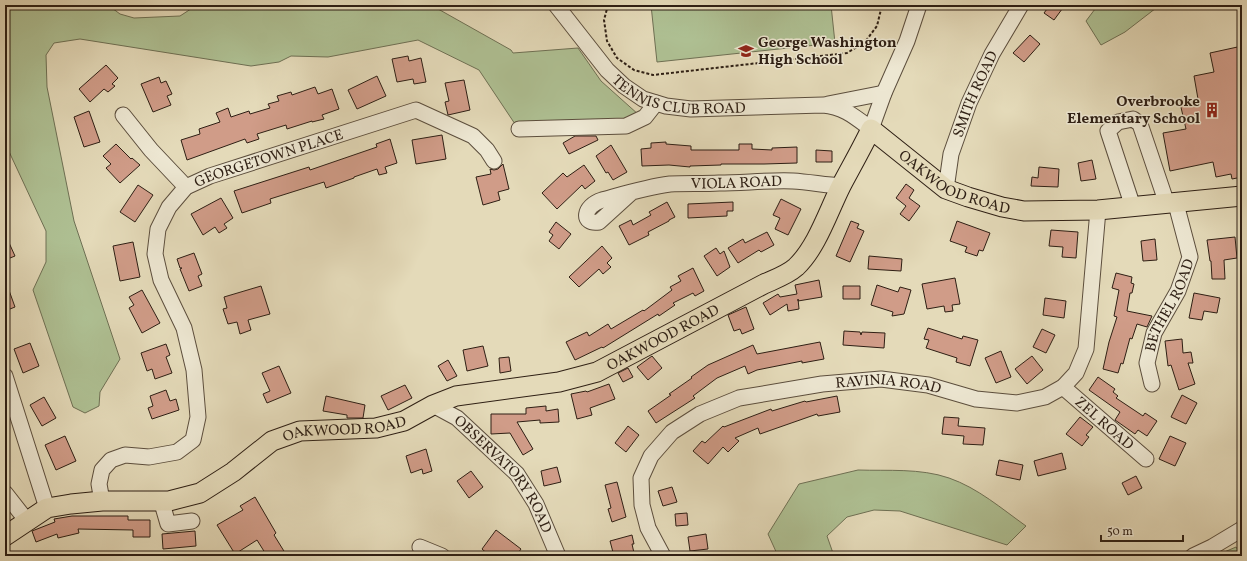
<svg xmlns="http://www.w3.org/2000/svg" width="1247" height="561" viewBox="0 0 1247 561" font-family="Vollkorn,serif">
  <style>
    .green { fill: #afc194; stroke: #6e7054 }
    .building { fill: #d09c88; stroke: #2e1f14 }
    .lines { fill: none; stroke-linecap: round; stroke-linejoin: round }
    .minor-casing { stroke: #5c4e3d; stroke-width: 17 }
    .major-casing { stroke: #2e1f14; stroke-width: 21 }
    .path { stroke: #2e1f14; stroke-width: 2; stroke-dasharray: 3 2; stroke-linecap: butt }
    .minor { stroke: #ede7d2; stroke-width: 15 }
    .major { stroke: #e4dab9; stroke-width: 19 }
    .labels { text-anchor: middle; stroke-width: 3; stroke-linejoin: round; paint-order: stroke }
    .poi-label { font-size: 15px; font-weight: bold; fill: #2e1f14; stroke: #ede7d2; text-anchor: start }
    .street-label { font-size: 15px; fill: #2e1f14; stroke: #ede7d2 }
  </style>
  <rect width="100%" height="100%" fill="#e4dab9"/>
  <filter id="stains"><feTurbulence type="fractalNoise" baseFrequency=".005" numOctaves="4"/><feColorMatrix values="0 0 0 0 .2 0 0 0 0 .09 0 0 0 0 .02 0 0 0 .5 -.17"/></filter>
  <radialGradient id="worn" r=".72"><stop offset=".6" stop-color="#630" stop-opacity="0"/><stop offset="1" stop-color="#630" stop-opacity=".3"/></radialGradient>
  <path class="green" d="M5 5H108L120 14 134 18 180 16 197 5H431L511 50 513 53 578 48 601 81 639 115 618 121 515 124 479 70 418 40 328 57 291 56 279 62 251 66 80 39 54 43 46 55 47 87 74 221 120 359 100 392 99 406 85 413 73 407 33 290 46 262V231L5 143Z
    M651 5H831L835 43 657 62Z
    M1098 5H1160L1125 32 1101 45 1086 21Z
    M858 470C888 471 920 468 949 478 978 488 1002 509 1026 526L1007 545 900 511 874 510 847 517 827 536 834 556H778L768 534 799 484Z
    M1236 547 1242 556H1215Z"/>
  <path class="building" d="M1050 5H1065L1054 20 1044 13Z
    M1030 35 1040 44 1024 62 1013 53Z
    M1242 46V177L1232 179 1231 174 1216 177 1213 162 1170 171 1163 133 1186 129 1180 103 1198 99 1194 76 1214 72 1210 53Z
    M408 56 409 61 421 58 426 82 414 84 413 79 397 82 392 59Z
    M106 65 118 78 112 84 115 86 108 92 104 89 90 102 79 89Z
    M377 76 386 96 357 109 348 90Z
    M159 77 161 83 166 81 172 94 167 96 171 105 153 112 141 84Z
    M464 80 470 110 448 115 445 102 449 101 445 83Z
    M315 87 318 94 332 89 339 109 322 115 324 119 312 122V121L287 129 286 125 257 134 259 139 247 143 245 139 187 160 181 140 200 134 199 129 220 122 216 113 228 108 231 117 249 111 250 114 270 108 268 104 279 101 277 96 291 92 292 95Z
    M89 111 100 142 84 147 74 117Z
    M442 135 446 159 416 164 412 140Z
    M575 136H596L598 140 569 154 563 143Z
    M390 139 397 163 385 167 387 173 379 175 377 169 354 177V178L326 188 324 182 270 199 271 203 242 213 234 191 309 167 310 170 377 147 376 144Z
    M666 142V144L691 146V150H739V144H752V149L772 150V148L797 147V163L764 164H721V165L690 166V167L669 165 642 166 641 149 651 148V143Z
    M116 144 131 159 132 158 140 165 120 183 106 168 111 164 103 156Z
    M611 145 627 172 613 180 608 172 606 173 596 156Z
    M816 150 832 151V162H816Z
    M1092 160 1096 179 1081 181 1078 163Z
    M503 164 509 189 498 192 500 200 483 205 476 177 491 174 490 169 494 170 498 169Z
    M584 165 595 181 585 189 582 185 557 209 542 193 563 173 567 177Z
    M1039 167 1059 169 1058 187 1031 186 1032 177 1038 178Z
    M906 184 914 190 909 198 920 206 909 221 900 214 906 206 896 198Z
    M138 185 153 195 135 222 120 212Z
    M221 198 233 218 224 224 227 228 219 233 215 227 203 235 191 214Z
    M781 199 801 209 788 235 775 229 780 218 773 215Z
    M667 202 675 217 669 220V221L648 232 649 235 629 245 619 226 631 220 633 225 651 215 649 212Z
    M733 202V211H727V216L688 218V204Z
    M851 221 859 224 857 228 864 231 850 262 836 256Z
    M957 221 990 233 983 251 979 250 977 256 965 252 967 247 950 241Z
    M556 222 571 234 559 249 549 241 553 235 549 232Z
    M1051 230 1078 232 1076 258 1062 257 1063 247 1049 246Z
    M767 232 774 245 761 252 759 250 738 263 728 248 743 239 745 243Z
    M5 234 15 256 5 260Z
    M1235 237 1237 258 1224 260 1225 279H1212L1211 261H1210L1207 240Z
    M1155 239 1157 260 1143 261 1141 241Z
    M133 242 140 277 120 281 113 246Z
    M602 246 612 258 607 263 611 267 603 274 599 269 579 287 569 277Z
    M716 248 720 254 724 251 730 267 717 276 704 256Z
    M194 253 202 274 198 276 202 286 189 291 180 269 182 268H180L177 259Z
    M869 256 902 259 901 271 868 269Z
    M693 268 704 291 695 296 693 293 673 303 675 305 659 316 658 314 603 348 602 347 575 360 566 342 587 332 589 336 608 324 611 329 643 310 644 311 672 290 670 287 681 281 678 276Z
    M1116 273 1132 277 1131 283 1134 284 1132 293H1130L1127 311 1152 316 1147 327 1137 324 1132 339 1130 338 1123 364 1121 363 1118 373 1103 369 1109 342 1117 317 1114 316 1119 290 1112 288Z
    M955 278 960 304 952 305 953 311 945 312 944 306 927 309 922 284Z
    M819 280 822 297 798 301V299L799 309 788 311 787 304 770 315 763 303 778 294 780 297 797 294 795 285Z
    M5 282H6L15 307 5 311Z
    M877 285 898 292 900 287 911 290 904 314 892 316 893 312 871 305Z
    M261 286 270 314 248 320 251 330 240 334 237 322 228 324 223 309 227 308 224 297Z
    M843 286H860V299H843Z
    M142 290 160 323 142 333 129 308 134 305 129 297Z
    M1194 293 1220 298 1217 313 1204 311 1202 320 1189 318Z
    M1045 298 1066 301 1064 318 1043 315Z
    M746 307 754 329 742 334 740 329 734 331 728 315Z
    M928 328 962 339 963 336 978 340 970 366 956 362 957 358 926 348 929 340 924 339Z
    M1042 329 1055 335 1046 353 1033 347Z
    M844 331 860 332 861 335 862 332 885 333 884 348 843 345Z
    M1182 339 1183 353 1191 352 1193 363H1188L1195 384 1179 390 1171 365 1168 366 1165 341Z
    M820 342 824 359 802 363V361L757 370 748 374 745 366 717 378 693 396 695 398 656 423 648 411 671 395 669 394 692 378 691 377 708 365 753 345 757 354Z
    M30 343 39 366 23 373 14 349Z
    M166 344 170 355 166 357 172 373 155 379 152 369 147 371 141 353Z
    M483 346 488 366 467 371 463 350Z
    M1001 351 1011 377 996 383 985 358Z
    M652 356 662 368 648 380 637 367Z
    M1032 356 1043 370 1027 384 1015 369Z
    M509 357 511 371 500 373 499 358Z
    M448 360 457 376 447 381 438 366Z
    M279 366 291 393 267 403 263 394 270 391 262 373Z
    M628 368 633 377 623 382 618 373Z
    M1098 377 1115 389 1113 392 1118 396 1116 398 1143 416 1145 413 1157 421 1147 436 1138 430 1135 434 1115 420 1120 412 1089 390Z
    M609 384 615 399 590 408 592 415 577 419 571 394 586 391 587 392Z
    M405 385 412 398 388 410 381 396Z
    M166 390 170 401 176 399 179 410 152 419 148 408 153 406 150 396Z
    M1182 395 1197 403 1186 424 1171 417Z
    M326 396 365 405 363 418H347V415L323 411Z
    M837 396 840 412 818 416 817 414 760 434 758 428 735 438 739 441 728 452 723 447 708 464 693 451 702 441 705 443 723 426 724 427 771 409 772 411 805 401 806 402Z
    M44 397 56 418 42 426 30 405Z
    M546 406V411L558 409 559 422 540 423V420L517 422 533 449 523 455 510 433 491 434V414H526V408Z
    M944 417 959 418 958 426 985 428 983 445 963 444 964 436 942 434Z
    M1080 417 1093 427 1086 435 1089 437 1082 446 1066 434Z
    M628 426 639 435 626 452 615 443Z
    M65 436 76 461 56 470 45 445Z
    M1170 436 1186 443 1175 466 1159 459Z
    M426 449 432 471 423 474 422 469 411 473 406 456Z
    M1062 453 1066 469 1038 476 1034 461Z
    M999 460 1023 465 1020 480 996 475Z
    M557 467 561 482 544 486 541 471Z
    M471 471 483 487 469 498 457 481Z
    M1136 476 1142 488 1128 495 1122 483Z
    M617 482 626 517 612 522 608 509 611 508 605 485Z
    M672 487 677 502 663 506 658 491Z
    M255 497 276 533 274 535 287 556H267L257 540 235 554 217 525 243 510 240 506Z
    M687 513 688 525 676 526 675 514Z
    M72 516H128V520H150V537H133V530L78 529 79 533 58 538 57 534 36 542 32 531 55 522 54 519Z
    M496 530 521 549 516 556H490L482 549Z
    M195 531 196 546 163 549 162 534Z
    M706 534 708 549 690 551 688 537Z
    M632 535 634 544H632L634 553 620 556H614L610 541Z"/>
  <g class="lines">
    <g class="minor-casing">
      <g id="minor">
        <path id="s1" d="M556 5 607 70 624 86 643 99 666 106 691 109 823 105C844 107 855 117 871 129L884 93 907 41 919 5"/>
        <path d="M828 104 884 93"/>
        <path d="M123 115 151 150 186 187"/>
        <path d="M519 129 626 126 645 117 656 103"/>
        <path id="s2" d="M946 189 951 154 969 103 992 54 1021 5"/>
        <path id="s3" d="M632 192 599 222C581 225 583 206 602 200 624 194 647 187 670 184 686 183 703 184 719 183 743 183 768 180 793 181 809 182 825 185 841 186"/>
        <path d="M1133 207 1108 131 1118 122 1133 119 1140 124 1167 204"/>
        <path d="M5 376 47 508"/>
        <path id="s4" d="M1152 384 1147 363 1154 333 1178 291 1190 257 1176 204"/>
        <path id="s5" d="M1063 387 1146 459"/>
        <path id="s6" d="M433 405 457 418 517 474 536 504 558 556"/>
        <path d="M5 493 27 521"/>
        <path d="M161 500 168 524 192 521"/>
        <path id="s7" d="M102 501 99 484 102 470 111 460 125 455 149 457 177 452 193 440 198 417 194 370 184 328 161 280 155 254 158 229 169 207 186 187 210 176 416 110 473 136 487 150 494 161"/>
        <path d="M420 547 442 556"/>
        <path id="s8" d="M663 556 648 528 642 505 641 478 651 456 672 432 700 414 739 398 822 384 881 379 928 385 976 399 1017 403 1045 397 1063 387 1076 373 1086 349 1098 210"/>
        <path d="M1193 556 1212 547 1242 529"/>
      </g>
    </g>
    <g class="major-casing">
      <g id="major">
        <path id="s9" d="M5 536 47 508 71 504 102 501H169L200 493 233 472 272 441 300 431 376 428 404 421 433 405 456 396 559 382 597 372 764 284C775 279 787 275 796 267 817 247 828 212 841 186 851 167 862 148 871 129L946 189 968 197 1002 207 1024 211 1098 210 1242 196"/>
      </g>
    </g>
    <path class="path" d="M608 5 604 20 607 41 617 58 634 70 653 75 847 53 865 42 877 26 882 5"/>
    <use href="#minor" class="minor"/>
    <use href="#major" class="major"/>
  </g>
  <defs>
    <g id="school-bare" transform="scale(1.2)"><path d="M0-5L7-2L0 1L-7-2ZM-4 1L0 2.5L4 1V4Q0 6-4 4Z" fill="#8f2418" stroke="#ede7d2" stroke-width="2.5" paint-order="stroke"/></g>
    <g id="building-bare" transform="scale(1.2)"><path d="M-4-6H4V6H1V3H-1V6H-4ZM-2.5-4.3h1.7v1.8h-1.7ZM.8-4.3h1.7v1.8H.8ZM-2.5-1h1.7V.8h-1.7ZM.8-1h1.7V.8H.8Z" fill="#8f2418" stroke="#ede7d2" stroke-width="2.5" paint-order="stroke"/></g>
  </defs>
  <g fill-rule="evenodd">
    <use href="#school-bare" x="746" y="51"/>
    <use href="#building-bare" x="1212" y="110"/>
  </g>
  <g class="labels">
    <g class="poi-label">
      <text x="758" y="47">George Washington<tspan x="758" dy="17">High School</tspan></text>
      <text x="1200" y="106" text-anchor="end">Overbrooke<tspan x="1200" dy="17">Elementary School</tspan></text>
    </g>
    <g class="street-label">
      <text dy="5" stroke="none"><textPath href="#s1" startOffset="163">TENNIS CLUB ROAD</textPath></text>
      <text dy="5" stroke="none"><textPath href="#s2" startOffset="100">SMITH ROAD</textPath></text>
      <text dy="5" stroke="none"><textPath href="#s7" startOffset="490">GEORGETOWN PLACE</textPath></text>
      <text dy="5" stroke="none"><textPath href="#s9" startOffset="1113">OAKWOOD ROAD</textPath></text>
      <text dy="5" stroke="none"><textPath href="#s3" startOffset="220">VIOLA ROAD</textPath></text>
      <text dy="5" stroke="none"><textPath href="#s4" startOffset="84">BETHEL ROAD</textPath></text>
      <text dy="5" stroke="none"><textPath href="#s9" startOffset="704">OAKWOOD ROAD</textPath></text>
      <text dy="5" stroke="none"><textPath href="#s8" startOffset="365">RAVINIA ROAD</textPath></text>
      <text dy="5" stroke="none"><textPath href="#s5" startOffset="55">ZEL ROAD</textPath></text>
      <text dy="5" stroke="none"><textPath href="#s9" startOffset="368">OAKWOOD ROAD</textPath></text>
      <text dy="5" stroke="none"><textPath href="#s6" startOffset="101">OBSERVATORY ROAD</textPath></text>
    </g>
  </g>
  <rect width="1247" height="561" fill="none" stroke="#e4dab9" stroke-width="20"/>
  <rect x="6" y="6" width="1235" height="549" fill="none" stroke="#2e1f14" stroke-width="2"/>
  <rect x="10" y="10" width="1227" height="541" fill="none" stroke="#2e1f14"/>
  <path d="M1101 535v6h82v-6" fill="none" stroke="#2e1f14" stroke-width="2"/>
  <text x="1107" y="535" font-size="12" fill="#2e1f14" stroke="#ede7d2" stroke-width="3" paint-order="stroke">50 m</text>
  <rect width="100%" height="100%" filter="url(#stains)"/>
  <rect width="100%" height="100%" fill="url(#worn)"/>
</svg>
